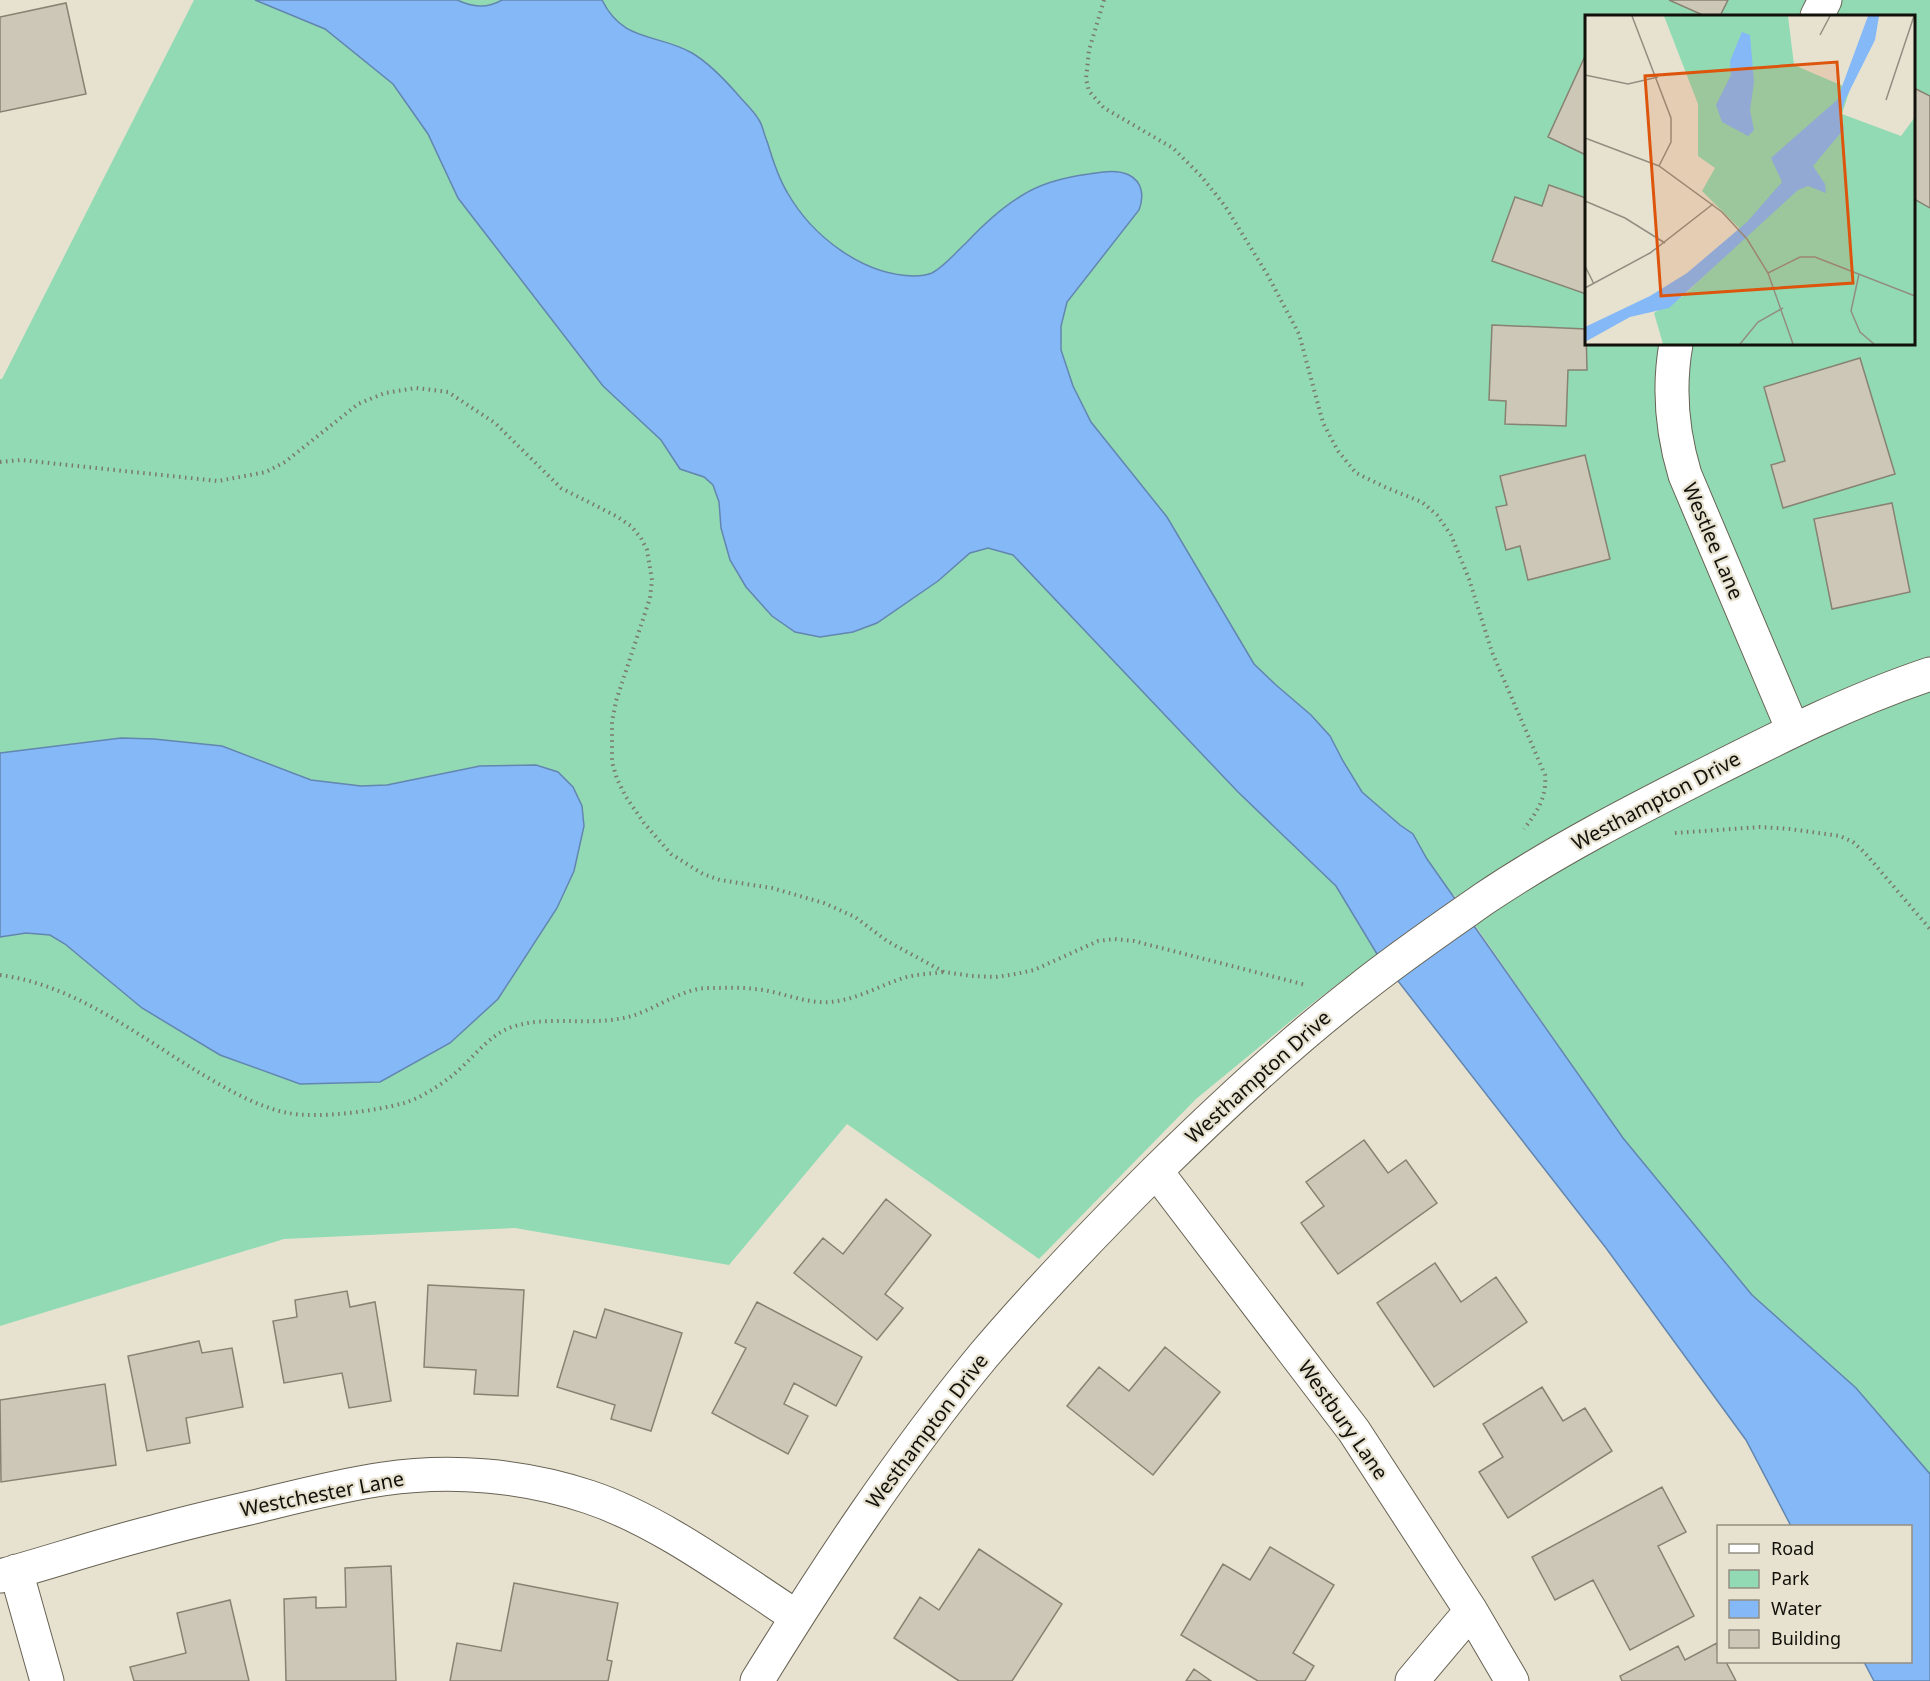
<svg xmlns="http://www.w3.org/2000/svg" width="1930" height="1681" viewBox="0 0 1930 1681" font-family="'Noto Sans',sans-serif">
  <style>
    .green { fill: #91dab4; fill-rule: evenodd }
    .water { fill: #85b8f7; stroke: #6286b0; stroke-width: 1.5 }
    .building { fill: #cdc7b7; stroke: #878272; stroke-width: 1.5 }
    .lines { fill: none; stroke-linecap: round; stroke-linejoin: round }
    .minor-casing { stroke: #676253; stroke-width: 35 }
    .path { stroke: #7b786c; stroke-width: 4; stroke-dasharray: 1.5 4.5; stroke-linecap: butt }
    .minor { stroke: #fff; stroke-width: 33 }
    .labels { text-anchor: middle; stroke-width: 4.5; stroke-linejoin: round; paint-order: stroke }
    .street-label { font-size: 20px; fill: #12100a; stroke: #e7e2d0 }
    .inset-road { fill: none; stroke: #928e81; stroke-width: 1.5 }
    .view { fill: #dd550c; fill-opacity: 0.15; stroke: #dd550c; stroke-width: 3 }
    .inset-edge { fill: none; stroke: #12100a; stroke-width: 3 }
  </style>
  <rect width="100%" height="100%" fill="#e7e2d0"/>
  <path class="green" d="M194 0H1930V1474L1856 1388 1752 1295 1623 1138 1454 895 1309 1006 1196 1099 1039 1259 847 1124 729 1265 515 1228 284 1239 0 1326V379H2ZM1586 16H1914V344H1586Z"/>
  <path class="water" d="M255 0H457C473 7 486 9 502 0H602C623 43 657 33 692 53 709 63 726 81 739 96 745 103 754 111 759 120 763 126 764 135 767 141 772 158 778 177 787 192 812 236 862 275 914 276 919 276 927 275 932 273 945 266 955 253 966 243 982 226 1001 208 1021 196 1041 183 1066 177 1089 174 1102 172 1117 169 1129 175 1143 182 1144 197 1139 210L1067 302 1061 326V350L1073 386 1091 422 1167 517 1254 664 1276 685 1311 715 1330 736 1343 761 1362 792 1400 825 1413 834 1427 859 1623 1138 1752 1295 1856 1388 1930 1474V1681H1874L1864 1662H1910V1526H1791L1746 1440 1606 1248 1377 954 1336 886 1238 792 1013 555 988 548 970 553 938 581 877 623 853 632 820 637 795 632 772 616 746 587 730 560 721 528 719 502 713 485 704 477 680 469 661 440 603 386 458 198 428 134 393 84 325 29Z
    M121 738 154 739 222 746 311 780 361 786 387 785 480 766 536 765 558 772 573 787 582 806 584 826 574 871 557 908 498 999 450 1043 380 1082 300 1084 220 1055 142 1008 65 944 50 935 26 933 0 937V753Z"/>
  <path class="building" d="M1669 0H1728L1720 16H1705Z
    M66 3 86 94 0 112V17Z
    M1586 54V155L1548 137Z
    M1914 88 1930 96V208L1914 199Z
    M1549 185 1586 198V294L1492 261 1515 197 1542 206Z
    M1492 325 1586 329 1587 370H1568L1566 426 1505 424 1506 401 1489 400Z
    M1860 358 1895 474 1783 508 1771 465 1785 461 1764 387Z
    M1585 455 1610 559 1528 580 1520 546 1506 550 1496 507 1507 505 1500 476Z
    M1892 503 1910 592 1832 609 1814 519Z
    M1364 1140 1388 1173 1406 1160 1437 1203 1338 1274 1301 1223 1324 1206 1306 1182Z
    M886 1199 931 1235 885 1294 903 1308 877 1340 794 1273 823 1238 843 1254Z
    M1435 1263 1461 1302 1496 1277 1527 1322 1434 1387 1377 1303Z
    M428 1285 524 1290 518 1396 474 1394 476 1370 424 1367Z
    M347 1291 350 1307 375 1302 391 1401 349 1408 342 1373 284 1383 273 1321 297 1317 295 1300Z
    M757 1302 862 1357 836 1406 794 1383 784 1404 808 1416 788 1454 712 1413 746 1348 735 1343Z
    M605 1309 682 1333 651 1431 611 1419 615 1405 557 1387 574 1331 596 1338Z
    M199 1341 202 1353 232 1348 243 1407 186 1418 190 1443 147 1451 128 1356Z
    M1165 1347 1220 1392 1153 1475 1067 1406 1099 1367 1129 1391Z
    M105 1384 116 1465 1 1482 0 1400Z
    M1542 1387 1563 1421 1585 1408 1612 1451 1508 1518 1479 1472 1503 1457 1483 1424Z
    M1662 1487 1686 1532 1658 1546 1694 1616 1630 1650 1593 1580 1555 1600 1532 1557Z
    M1270 1547 1334 1585 1293 1653 1314 1666 1305 1681H1258L1181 1635 1223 1564 1250 1580Z
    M979 1549 1062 1604 1012 1681H959L894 1638 920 1597 939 1610Z
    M391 1566 396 1681H286L284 1599 316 1597V1608L346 1607 345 1568Z
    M514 1583 618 1603 607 1660 612 1661 608 1681H450L457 1643 501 1651Z
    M230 1600 249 1681H134L130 1667 186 1653 177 1613Z
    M1717 1643 1718 1662H1726L1736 1681H1622L1620 1676 1678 1646 1685 1660Z
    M1194 1669 1211 1681H1186Z"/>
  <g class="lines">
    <g class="minor-casing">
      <path id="minor" d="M1817 16 1825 0
        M1676 344C1668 389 1672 432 1685 475L1793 730
        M1156 1171 1354 1431 1471 1611 1512 1681
        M16 1571 47 1681
        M0 1576C51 1562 101 1545 153 1532 188 1522 223 1514 258 1506 299 1496 341 1485 383 1479 451 1469 523 1475 589 1497 661 1521 732 1575 797 1617
        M757 1681C826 1569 899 1458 983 1356 1038 1291 1096 1231 1156 1171 1220 1108 1286 1046 1357 991 1398 958 1442 928 1485 898 1555 851 1631 812 1706 774 1779 737 1852 700 1930 674
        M1412 1681 1471 1611"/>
    </g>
    <path class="path" d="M1104 0 1089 50 1086 79 1089 91 1104 108 1173 148 1201 176 1225 206 1267 274 1299 334 1323 423 1338 451 1356 473 1387 488 1422 502 1437 515 1451 535 1469 579 1492 652 1545 775C1547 797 1537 812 1524 829
      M0 462 21 460 218 481 266 472 285 462 358 404 385 393 416 388 448 392 495 423 561 488 616 516 631 526 641 538 647 550 652 580 650 598 616 701 612 722V762L617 779 626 797 644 823 671 854 703 874 720 880 772 888 824 903 855 917 887 941 944 972 972 976 996 977 1016 974 1034 970 1098 941 1114 939 1134 941 1306 985
      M1675 833 1760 827 1790 829 1840 836 1853 842 1865 853 1930 929
      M0 975C75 985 137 1035 200 1073 227 1089 257 1107 288 1113 318 1119 375 1111 404 1103 421 1098 439 1086 453 1075 472 1060 488 1035 512 1027 547 1015 586 1026 623 1018 652 1013 679 988 709 988 724 988 740 987 755 989 780 991 805 1004 830 1002 856 1000 879 986 903 978 916 974 930 974 943 972"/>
    <use href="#minor" class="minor"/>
  </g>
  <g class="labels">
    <g class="street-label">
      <text transform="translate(1713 541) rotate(67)" y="7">Westlee Lane</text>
      <text transform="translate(1656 801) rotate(-28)" y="7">Westhampton Drive</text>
      <text transform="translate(1258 1077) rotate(-42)" y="7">Westhampton Drive</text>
      <text transform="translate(1343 1420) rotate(55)" y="7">Westbury Lane</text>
      <text transform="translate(927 1431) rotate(-53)" y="7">Westhampton Drive</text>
      <text transform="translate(322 1494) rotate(-11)" y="7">Westchester Lane</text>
    </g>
  </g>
  <g transform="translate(1585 15)">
    <rect width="330" height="330" fill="#e7e2d0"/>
    <path d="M79 1H203L209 50 265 74 257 99 316 121 330 102V329H78L69 298 98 281 161 220 117 176 130 153 113 141V89Z" fill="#91dab4"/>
    <path d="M283 1H294L290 25 260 85 255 101 259 114 228 151 240 169 241 178 223 171 213 175 84 293 45 302 0 327V312L65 281 102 258 162 207 197 167 186 143 252 85ZM157 17 165 20 169 67 165 95 169 115 163 121 137 107 131 90 146 60 145 46Z" fill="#85b8f7"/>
    <path class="inset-road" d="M47 1 86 103V127L74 151M235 20 245 1M0 60 43 69 73 62M301 85 329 1M0 123 74 151 137 197 162 224 183 258 208 329M0 186 40 203 80 228M0 251 9 269M183 258 215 242H230L330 281M274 259 266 296 275 317 289 329M0 273 65 238 128 189M155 329 173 307 198 293"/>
    <path class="view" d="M252 47 268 268 76 281 60 61Z"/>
    <rect width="330" height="330" class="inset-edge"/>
  </g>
  <rect x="1717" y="1525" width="195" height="138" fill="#e7e2d0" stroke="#928e81" stroke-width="1.5"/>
  <rect x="1729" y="1544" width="30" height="9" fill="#ffffff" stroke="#928e81" stroke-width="1.5"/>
  <text x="1771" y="1555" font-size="18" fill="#12100a">Road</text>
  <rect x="1729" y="1570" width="30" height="18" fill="#91dab4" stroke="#928e81" stroke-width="1.5"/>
  <text x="1771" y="1585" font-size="18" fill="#12100a">Park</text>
  <rect x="1729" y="1600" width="30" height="18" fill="#85b8f7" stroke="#928e81" stroke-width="1.5"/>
  <text x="1771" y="1615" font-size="18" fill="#12100a">Water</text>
  <rect x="1729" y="1630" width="30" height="18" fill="#cdc7b7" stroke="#928e81" stroke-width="1.5"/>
  <text x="1771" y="1645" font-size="18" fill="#12100a">Building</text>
</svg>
